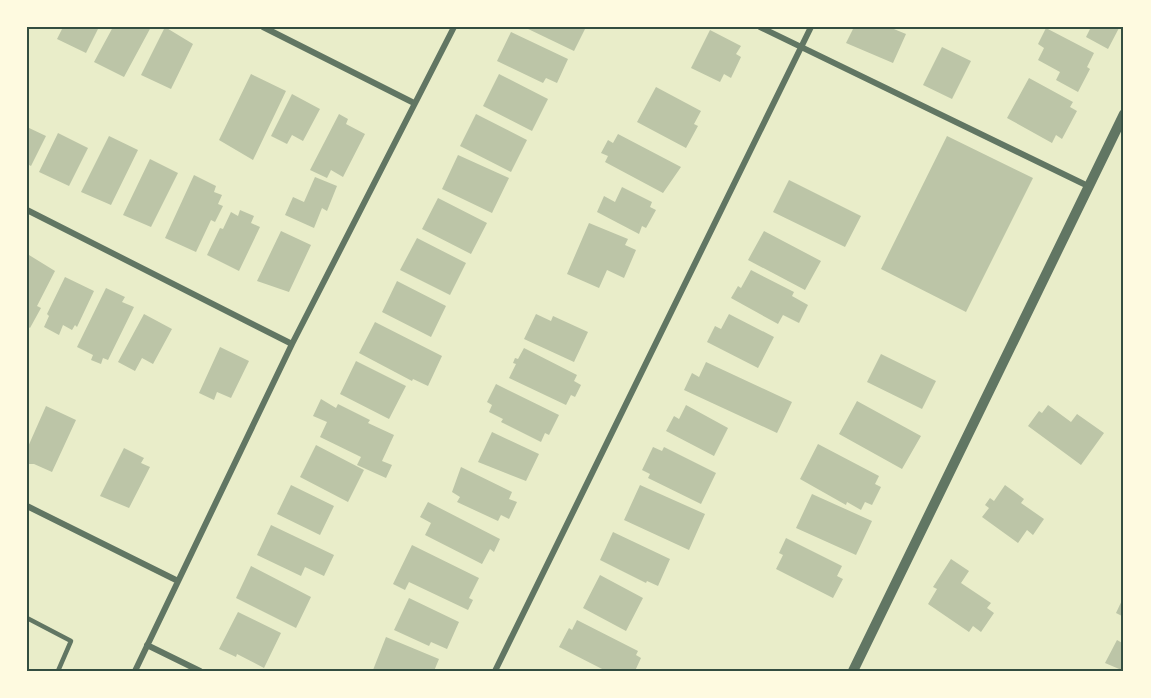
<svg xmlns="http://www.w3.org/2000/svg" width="1151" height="698" viewBox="0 0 1151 698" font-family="Georgia,serif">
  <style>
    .building { fill: #bcc5a7 }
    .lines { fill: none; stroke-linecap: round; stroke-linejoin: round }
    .service { stroke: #617663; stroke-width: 4.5 }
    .minor { stroke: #617663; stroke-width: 6 }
    .tertiary { stroke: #617663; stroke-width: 10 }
    .neatline { fill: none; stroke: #344e41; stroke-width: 2 }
  </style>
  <rect width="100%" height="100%" fill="#e9edc9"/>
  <path class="building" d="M63 27H99L86 53 57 39Z
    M113 27H151L124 77 94 62Z
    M165 27 193 44 171 89 141 75Z
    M524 27H586L574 51Z
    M854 27H889L906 34 893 63 846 43Z
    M1085 27H1118L1119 28 1108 49 1086 37 1090 29Z
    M1046 28 1094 53 1087 67 1090 69 1078 92 1056 80 1060 72 1038 60 1044 48 1038 44Z
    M710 30 741 46 736 54 741 57 731 78 724 74 720 82 691 68Z
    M511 32 568 59 557 83 546 78 543 83 497 61Z
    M942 47 971 61 952 99 923 85Z
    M251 74 286 91 253 160 219 140Z
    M499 74 548 99 532 131 483 106Z
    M1029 78 1073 102 1070 107 1077 111 1062 139 1056 135 1052 143 1007 118Z
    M656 87 701 111 694 124 698 126 686 148 637 122Z
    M292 94 320 109 303 141 292 135 287 144 271 136Z
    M339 114 348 119 346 124 365 134 343 177 331 170 327 178 310 170Z
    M476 114 527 140 511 172 460 146Z
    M27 127 46 136 31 166 27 164Z
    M58 133 88 148 69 186 39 172Z
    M618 134 681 167 663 193 605 162 608 156 601 153 608 140 613 143Z
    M109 136 138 150 111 205 81 192Z
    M947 136 1033 178 966 312 881 269Z
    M458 155 509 178 492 213 442 189Z
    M150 159 178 173 151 227 123 215Z
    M194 175 216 186 214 192 222 195 218 204 223 206 215 222 211 220 196 252 165 238Z
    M315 177 337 186 327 211 322 208 314 228 285 215 293 197 304 202Z
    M789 180 861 216 845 247 773 212Z
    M622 187 652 202 650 207 656 210 646 228 642 226 639 234 597 212 604 196 615 202Z
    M438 198 487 223 471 254 422 229Z
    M240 210 254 216 251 223 260 227 239 271 207 255 220 228 223 229 231 212 238 216Z
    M589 223 628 239 625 245 636 250 624 278 607 270 599 288 567 274Z
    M281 231 311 245 289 292 257 281Z
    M764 231 821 261 805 290 748 260Z
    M417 238 466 263 450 295 400 270Z
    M29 255 55 271 37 306 41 308 30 328 27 326Z
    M751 270 794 292 792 296 808 305 799 323 783 315 778 324 731 298 738 286 741 288Z
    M65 277 94 291 77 327 75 325 72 330 63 325 59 335 44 327 49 316 47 314Z
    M397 281 446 306 431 337 382 312Z
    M106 288 125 297 122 302 134 307 108 360 103 358 101 364 91 360 93 355 77 347Z
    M144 314 172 329 153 364 142 358 135 371 118 362Z
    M536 314 551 321 553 316 588 332 574 362 524 339Z
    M729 314 774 337 758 368 707 342 715 326 721 329Z
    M375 322 442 356 428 386 413 379 412 381 359 353Z
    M220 347 249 361 231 398 217 392 214 400 199 393Z
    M524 348 577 375 574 381 581 385 575 397 571 395 566 405 509 378 516 364 513 363 515 358 518 359Z
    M881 354 936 381 922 409 867 382Z
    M356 361 406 386 389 419 340 394Z
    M706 362 792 402 777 433 684 390 692 373 699 377Z
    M496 384 559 415 549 435 545 433 541 442 501 422 503 419 489 412 492 405 487 402Z
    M321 399 336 408 338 404 370 420 368 423 394 435 382 461 392 465 386 478 357 465 361 457 320 437 327 422 313 416Z
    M857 401 921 436 902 469 839 434Z
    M686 405 728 428 714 456 666 431 674 416 679 419Z
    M1048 405 1071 422 1077 414 1104 433 1081 465 1028 426 1039 411 1042 413Z
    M46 406 76 420 52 472 34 464H27V449Z
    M492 432 539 454 526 481 478 462Z
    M818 444 879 476 875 484 881 487 872 505 865 502 861 510 847 502 846 505 800 479Z
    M316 445 364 470 348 502 300 477Z
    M653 447 662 451 664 447 716 473 701 504 648 478 650 474 642 470Z
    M124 448 144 458 141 463 150 467 129 508 100 496Z
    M461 467 512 492 509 499 517 502 509 519 501 515 498 521 457 502 460 497 452 492Z
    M291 485 334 506 320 535 277 514Z
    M640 485 705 514 689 550 624 520Z
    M1005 485 1024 499 1021 503 1044 519 1033 535 1027 530 1018 543 982 517 989 508 985 505 990 498 994 501Z
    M812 494 872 521 856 555 796 528Z
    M428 502 500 539 494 552 490 549 482 564 425 535 431 523 420 517Z
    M271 525 334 555 324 576 305 567 301 576 257 555Z
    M613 532 670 559 658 586 647 581 646 583 600 560Z
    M786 538 842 566 837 576 843 579 833 598 776 569 783 555 779 553Z
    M412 545 479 578 469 598 473 600 468 610 409 582 405 590 393 584Z
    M951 559 969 571 961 583 991 603 987 608 994 613 981 632 973 626 969 632 928 604 937 589 933 587Z
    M251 566 311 597 296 628 236 598Z
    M600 575 643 598 626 631 583 608Z
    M1124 596V617L1116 613Z
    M409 598 459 622 447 649 431 642 429 646 394 630Z
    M238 612 281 633 264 668 237 654 236 657 219 649Z
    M577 620 638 651 636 655 641 658 635 671H606L559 647 569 628 572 630Z
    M386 637 439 659 434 671 373 670Z
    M1117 640 1124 644V671L1105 663Z"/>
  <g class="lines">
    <path class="service" d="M27 618 71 641 58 671"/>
    <path class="minor" d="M263 27 414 103
      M760 27 1088 186
      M27 210 292 344
      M27 506 178 581
      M147 645 200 671
      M135 671 292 344 454 27
      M495 671 811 27"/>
    <path class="tertiary" d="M853 671 1124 114"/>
  </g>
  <rect width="1151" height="698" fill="none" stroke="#fefae0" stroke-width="57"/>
  <rect x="28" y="28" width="1094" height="642" class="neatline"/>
</svg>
